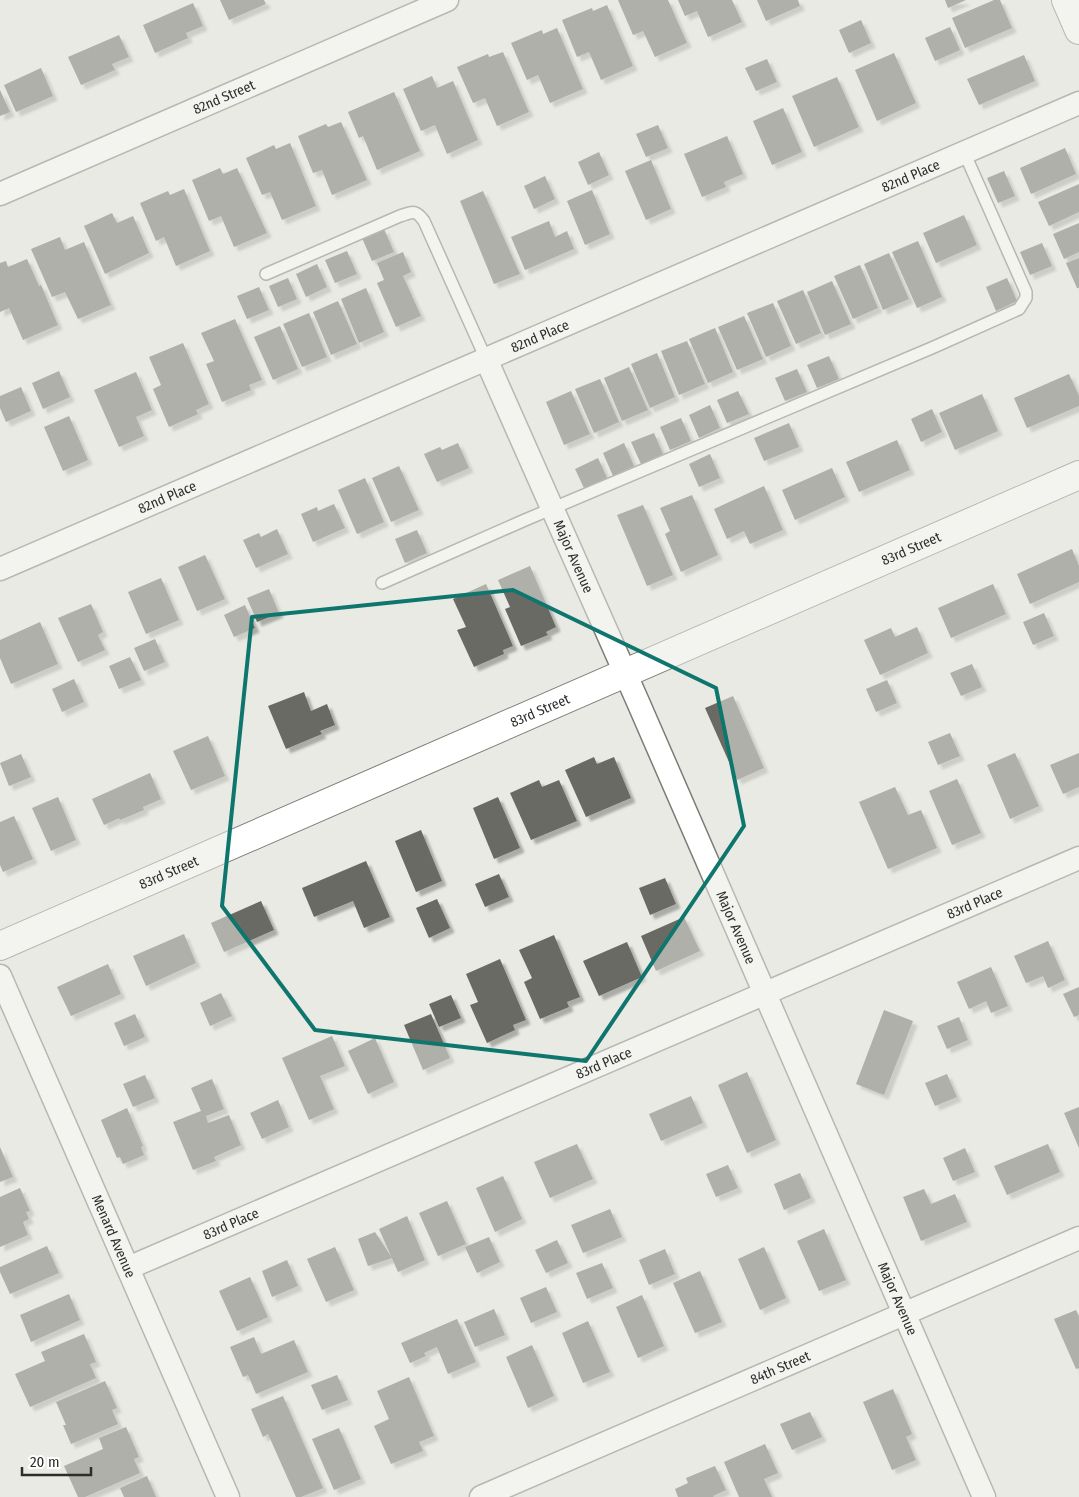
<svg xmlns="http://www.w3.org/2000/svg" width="1079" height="1497" viewBox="0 0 1079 1497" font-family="'Fira Sans Condensed',sans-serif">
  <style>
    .building { fill: #6a6a65; filter: url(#shadow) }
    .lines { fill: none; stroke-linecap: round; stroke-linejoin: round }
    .lane-casing { stroke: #7c7c77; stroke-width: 14 }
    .street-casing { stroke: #7c7c77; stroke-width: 25 }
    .secondary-casing { stroke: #7c7c77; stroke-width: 30 }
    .lane { stroke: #fff; stroke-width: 11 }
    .street { stroke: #fff; stroke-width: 22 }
    .secondary { stroke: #fff; stroke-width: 28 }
    .marked { fill: none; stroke: #0f766e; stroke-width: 4; stroke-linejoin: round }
    .labels { text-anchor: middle; stroke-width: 5; stroke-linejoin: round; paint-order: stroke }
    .street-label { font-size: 14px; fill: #2e2d2b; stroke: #fffffe }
  </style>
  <defs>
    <filter id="shadow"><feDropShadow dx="4.5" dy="4.5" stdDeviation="1" flood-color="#0004"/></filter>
  </defs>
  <rect width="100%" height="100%" fill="#eaeae4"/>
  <path class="building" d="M220 0H264L266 4 229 20Z
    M618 0H668L687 43 655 57 643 31 633 35Z
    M678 0H732L742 22 708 37 697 11 685 16Z
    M757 0H798L800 6 766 21Z
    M945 0H966L948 8Z
    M994 0H1000L1012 28 965 48 952 18Z
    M193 3 203 26 186 33 188 38 155 53 143 25Z
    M607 5 633 66 601 80 589 52 577 57 562 20 592 8 593 11Z
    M861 20 871 43 849 53 839 30Z
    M950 27 960 50 935 61 925 38Z
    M557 28 583 89 550 103 538 75 527 80 511 43 542 30 543 34Z
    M119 35 129 57 112 64 115 70 81 85 68 57Z
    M503 52 529 112 497 126 485 98 473 103 457 67 488 54 489 57Z
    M894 53 916 103 877 121 855 70Z
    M1024 55 1035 81 979 105 967 79Z
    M767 59 777 82 756 91 745 68Z
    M41 68 53 96 16 112 4 85Z
    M432 76 437 88 453 81 478 140 447 154 435 125 421 131 403 89Z
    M837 77 859 127 814 147 792 96Z
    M0 90 10 112 0 116Z
    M394 92 420 151 377 170 363 136 359 138 348 112Z
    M783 108 802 152 772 165 753 121Z
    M341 122 367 180 332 195 322 170 313 173 298 136 326 124 328 127Z
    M658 125 668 148 646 157 636 134Z
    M727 136 743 174 724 182 726 187 702 197 684 154Z
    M290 143 316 206 282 220 270 192 262 195 246 158 274 145 276 149Z
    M1065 148 1076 174 1031 194 1020 168Z
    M599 152 609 175 588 185 578 162Z
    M651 160 671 209 646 220 625 171Z
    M220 168 223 174 237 168 267 233 234 247 221 216 209 221 192 180Z
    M1004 171 1015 196 998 203 987 178Z
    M545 176 555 199 534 209 524 186Z
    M1079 184V212L1049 226 1038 202Z
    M184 189 210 251 176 266 164 237 156 241 140 203 168 191 170 195Z
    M592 190 610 234 585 245 567 201Z
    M483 191 520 274 494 284 460 201Z
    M112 213 117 223 133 216 149 253 105 274 84 226Z
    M964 215 977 245 936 263 923 233Z
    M549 221 555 237 567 231 574 249 525 270 511 237Z
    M1079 223V252L1064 259 1053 234Z
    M384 229 394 252 372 261 362 238Z
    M60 237 65 250 84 242 111 305 78 319 65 292 52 297 31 249Z
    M918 241 942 297 917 308 892 252Z
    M1042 243 1052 266 1030 275 1020 252Z
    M347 251 357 274 335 283 325 260Z
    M403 252 411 272 403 276 421 316 396 327 377 283 384 280 377 263Z
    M889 253 909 299 883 310 864 264Z
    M1079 258V288H1077L1066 263Z
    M27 259 39 286 41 285 58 325 23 340 9 308 0 312V263L6 261 8 267Z
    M317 264 327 287 306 297 296 274Z
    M860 265 878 308 853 319 834 276Z
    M288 278 297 299 278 307 269 286Z
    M1007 278 1017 301 996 311 986 287Z
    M832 281 851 324 825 335 807 292Z
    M259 287 269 310 247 319 237 296Z
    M366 288 384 332 359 343 341 299Z
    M803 290 821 333 796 344 777 301Z
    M338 301 357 344 331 355 313 312Z
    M773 303 791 346 766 357 747 313Z
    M309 313 327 357 302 367 283 324Z
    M744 316 763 359 737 370 718 327Z
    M235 319 262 380 249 385 251 390 222 402 206 364 214 361 201 333Z
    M280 326 298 369 273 380 254 337Z
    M715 328 733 372 708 383 689 339Z
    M687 341 705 384 679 395 661 351Z
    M183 343 209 404 196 410 198 414 169 427 153 389 161 385 149 357Z
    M657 353 675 397 650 408 631 364Z
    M829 356 839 379 817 388 807 365Z
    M629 367 648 410 622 421 604 378Z
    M797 369 807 392 785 401 775 378Z
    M59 371 70 397 43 409 32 383Z
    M136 372 152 410 136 417 144 436 119 447 94 390Z
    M1069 374 1079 396V406L1027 428 1014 398Z
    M600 379 619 422 594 433 575 389Z
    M21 387 31 411 6 422 0 408V396Z
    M571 391 590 434 564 445 546 402Z
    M738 391 749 414 727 423 717 400Z
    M982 394 998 431 955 450 939 413Z
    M710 405 720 428 699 438 689 415Z
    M932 409 942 432 921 442 911 419Z
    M69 416 88 460 63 471 44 427Z
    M681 418 691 441 670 450 660 427Z
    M789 423 799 447 764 461 754 438Z
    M654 433 663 454 641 464 631 442Z
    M897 440 910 470 859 492 846 462Z
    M458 443 469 468 437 482 424 454 440 447 442 450Z
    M624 443 634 466 613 476 603 453Z
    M710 454 720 478 699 487 689 464Z
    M598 458 607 478 584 488 575 469Z
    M399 466 419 510 391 522 372 478Z
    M832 468 845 497 795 520 782 490Z
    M365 478 384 522 357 534 338 490Z
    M764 486 783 530 750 544 744 531 727 539 714 509Z
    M692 495 718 555 681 572 665 534 670 531 660 508Z
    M334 504 345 528 313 542 301 514 317 507 318 511Z
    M643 505 673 575 647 586 617 515Z
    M277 529 288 554 256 568 243 540 259 533 261 537Z
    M417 530 427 553 405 563 395 539Z
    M1072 549 1079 566V582L1030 604 1017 574Z
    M205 555 225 599 197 611 178 567Z
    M530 566 556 627 546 632 548 635 521 646 505 609 510 607 498 580Z
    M161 578 179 620 146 634 128 592Z
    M486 584 513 646 503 650 504 654 474 667 457 630 466 627 453 599Z
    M993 584 1006 614 951 638 938 608Z
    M269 589 279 613 257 622 247 598Z
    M91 604 103 632 98 635 105 650 78 662 58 618Z
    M245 605 255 628 234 637 224 615Z
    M1044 613 1054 636 1033 645 1023 622Z
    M40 622 58 664 11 684 0 658V640Z
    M917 627 928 653 880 675 864 640 891 628 895 637Z
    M155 639 165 662 144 671 134 648Z
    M130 657 141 680 119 689 109 666Z
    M972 664 982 687 961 696 950 673Z
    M74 679 84 702 62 712 52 689Z
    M887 680 897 703 876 712 866 689Z
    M304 692 311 711 327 704 335 725 320 731 322 734 286 749 268 706Z
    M733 696 764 768 737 780 705 708Z
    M950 733 960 756 938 765 928 742Z
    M208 736 225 776 191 790 173 751Z
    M1015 753 1039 806 1010 819 987 765Z
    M1079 753V787L1063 794 1050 765Z
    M21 754 31 777 9 786 0 763Z
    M594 757 597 764 614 757 631 798 586 817 565 770Z
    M150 773 161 799 143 807 144 810 120 820 119 818 104 825 92 799Z
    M957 779 981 833 952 845 929 791Z
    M539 780 542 787 559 780 577 821 531 840 510 793Z
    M895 787 908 815 921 810 937 848 888 869 859 802Z
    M58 797 76 840 51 851 32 808Z
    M498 797 520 848 494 859 473 808Z
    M14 816 33 859 3 872 0 865V822Z
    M421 830 442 881 416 892 395 841Z
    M366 861 390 917 364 928 353 901 314 917 302 888Z
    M499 874 509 897 485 907 475 884Z
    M665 878 676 904 650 915 639 888Z
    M437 899 450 928 429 938 416 908Z
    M261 901 274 930 224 952 211 923Z
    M684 917 700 951 656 971 641 936Z
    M184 934 196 963 146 986 133 956Z
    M554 935 580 997 567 1002 569 1007 540 1019 524 982 532 978 519 950Z
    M1048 941 1065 980 1048 988 1043 976 1026 983 1014 956Z
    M627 942 642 977 599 996 583 961Z
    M500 959 526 1020 513 1025 515 1030 487 1043 470 1005 478 1002 466 974Z
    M108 964 121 994 71 1016 57 987Z
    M991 967 1008 1006 991 1013 986 1001 969 1009 957 982Z
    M1079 987V1015L1074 1017 1063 994Z
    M221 993 232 1016 210 1026 200 1003Z
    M451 995 461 1018 439 1027 429 1004Z
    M884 1010 913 1021 884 1095 856 1084Z
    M135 1014 145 1037 124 1046 114 1023Z
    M431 1014 450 1058 423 1070 404 1025Z
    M959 1017 968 1040 947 1049 937 1026Z
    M332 1036 345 1066 320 1076 334 1109 309 1120 282 1058Z
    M375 1038 394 1082 368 1094 348 1051Z
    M747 1072 776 1140 747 1153 718 1085Z
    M947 1074 957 1097 935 1106 925 1083Z
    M145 1075 155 1098 133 1107 123 1084Z
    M212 1079 224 1109 206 1116 208 1123 229 1115 241 1145 214 1157 216 1161 193 1170 173 1122 201 1111 191 1088Z
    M691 1096 703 1123 661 1141 649 1114Z
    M278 1100 289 1127 262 1139 250 1113Z
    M1079 1107V1148L1064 1113Z
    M127 1108 143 1146 141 1147 144 1155 123 1164 120 1157 117 1158 101 1120Z
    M577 1144 593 1179 550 1198 534 1162Z
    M1048 1144 1060 1172 1007 1195 994 1166Z
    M0 1147 13 1177 0 1182Z
    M965 1148 975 1172 953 1181 943 1158Z
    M728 1165 738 1188 716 1197 706 1174Z
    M800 1173 811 1198 784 1210 774 1184Z
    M503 1176 522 1219 495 1232 476 1188Z
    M20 1188 30 1211 26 1212 29 1219 23 1222 28 1235 0 1247V1197Z
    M924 1189 931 1204 955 1194 967 1222 921 1241 903 1197Z
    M447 1201 466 1244 438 1256 419 1213Z
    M610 1209 622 1237 583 1253 571 1225Z
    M407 1216 425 1260 398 1272 379 1229Z
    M824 1229 846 1280 819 1291 797 1241Z
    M375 1232 392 1258 368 1266 358 1239Z
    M489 1237 500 1262 477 1273 465 1247Z
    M557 1240 568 1263 546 1273 535 1250Z
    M47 1246 59 1273 10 1294 0 1272V1267Z
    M335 1247 354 1290 326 1302 307 1259Z
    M764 1247 786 1298 760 1310 738 1259Z
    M665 1249 675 1274 649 1285 639 1260Z
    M287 1260 298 1286 272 1297 262 1271Z
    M602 1263 613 1288 587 1299 576 1273Z
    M700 1271 722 1322 695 1333 673 1283Z
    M250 1277 268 1317 237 1331 219 1291Z
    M546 1287 557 1312 531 1323 520 1298Z
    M69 1294 80 1320 31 1342 20 1315Z
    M642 1295 664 1346 638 1358 616 1307Z
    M494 1309 505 1335 475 1347 464 1322Z
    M1076 1310 1079 1316V1368L1076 1369 1054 1319Z
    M457 1319 476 1362 448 1374 437 1347 424 1353 426 1356 410 1363 401 1343Z
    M588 1321 610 1372 583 1383 562 1333Z
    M84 1334 96 1362 90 1364 96 1378 30 1407 15 1374 45 1361 41 1352Z
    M254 1337 261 1354 294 1340 308 1372 256 1394 248 1375 243 1377 230 1347Z
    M532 1345 554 1396 528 1408 506 1357Z
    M337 1375 348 1400 322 1410 311 1385Z
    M409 1377 434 1436 419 1442 423 1451 391 1464 374 1426 389 1419 377 1391Z
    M105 1381 117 1408 112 1410 118 1424 71 1444 63 1425H66L56 1402Z
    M893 1389 912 1434 906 1437 916 1460 892 1470 863 1402Z
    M283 1396 323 1488 301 1497H296L268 1434 263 1437 251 1409Z
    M810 1412 822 1437 792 1450 780 1424Z
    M126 1427 139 1457 134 1459 140 1473 85 1497H78L64 1466 103 1449 99 1438Z
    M339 1428 361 1479 334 1490 312 1439Z
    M765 1444 778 1473 764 1479 772 1497H739L724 1462Z
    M715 1466 726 1490 713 1496 714 1497H678L675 1489 688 1483 686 1478Z
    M147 1476 156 1497H124L120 1488Z"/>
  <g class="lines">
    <g class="lane-casing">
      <path id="lane" d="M266 274 400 216C413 212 415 209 424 221L486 359
        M382 583 525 520 934 347 1019 309 1026 298V292L964 152"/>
    </g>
    <g class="street-casing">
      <g id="street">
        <path id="s1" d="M0 194 447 0"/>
        <path id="s2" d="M486 359 638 702 984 1497"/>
        <path id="s3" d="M0 569 1079 103"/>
        <path id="s4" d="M0 976 228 1497"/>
        <path id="s5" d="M128 1268 1079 858"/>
        <path id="s6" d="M481 1497 1079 1238"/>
      </g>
    </g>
    <g class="secondary-casing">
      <g id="secondary">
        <path d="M1066 0 1079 30"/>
        <path id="s7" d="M0 946 1079 475"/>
      </g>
    </g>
    <use href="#lane" class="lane"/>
    <use href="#street" class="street"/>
    <use href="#secondary" class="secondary"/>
  </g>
  <path d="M0 0H1079V1497H0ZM513 590 716 688 744 826 586 1061 315 1030 222 906 252 617Z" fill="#eaeae4" fill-opacity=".55" fill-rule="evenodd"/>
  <path class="marked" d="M513 590 716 688 744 826 586 1061 315 1030 222 906 252 617Z"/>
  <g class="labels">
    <g class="street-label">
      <text dy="5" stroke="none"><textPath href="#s1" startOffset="244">82nd Street</textPath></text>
      <text dy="5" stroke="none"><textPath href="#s3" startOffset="992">82nd Place</textPath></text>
      <text dy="5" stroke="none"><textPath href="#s3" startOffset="588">82nd Place</textPath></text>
      <text dy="5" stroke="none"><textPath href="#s3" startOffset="182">82nd Place</textPath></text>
      <text dy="5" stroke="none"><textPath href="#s7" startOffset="994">83rd Street</textPath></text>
      <text dy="5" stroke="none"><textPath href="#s2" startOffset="216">Major Avenue</textPath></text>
      <text dy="5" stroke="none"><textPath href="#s7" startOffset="589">83rd Street</textPath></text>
      <text dy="5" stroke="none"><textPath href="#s7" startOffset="184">83rd Street</textPath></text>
      <text dy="5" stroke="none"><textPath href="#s5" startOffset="922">83rd Place</textPath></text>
      <text dy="5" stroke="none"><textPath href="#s2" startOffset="621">Major Avenue</textPath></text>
      <text dy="5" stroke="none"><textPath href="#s5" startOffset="518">83rd Place</textPath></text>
      <text dy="5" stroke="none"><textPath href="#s5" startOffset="112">83rd Place</textPath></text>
      <text dy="5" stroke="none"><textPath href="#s4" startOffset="284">Menard Avenue</textPath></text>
      <text dy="5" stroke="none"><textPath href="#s2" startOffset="1026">Major Avenue</textPath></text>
      <text dy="5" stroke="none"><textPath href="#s6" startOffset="326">84th Street</textPath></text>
    </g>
  </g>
  <path d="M22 1467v8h69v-8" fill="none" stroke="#2e2d2b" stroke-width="2.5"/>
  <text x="30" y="1467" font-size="15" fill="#2e2d2b" stroke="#fffffe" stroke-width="4" paint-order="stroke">20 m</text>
</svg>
